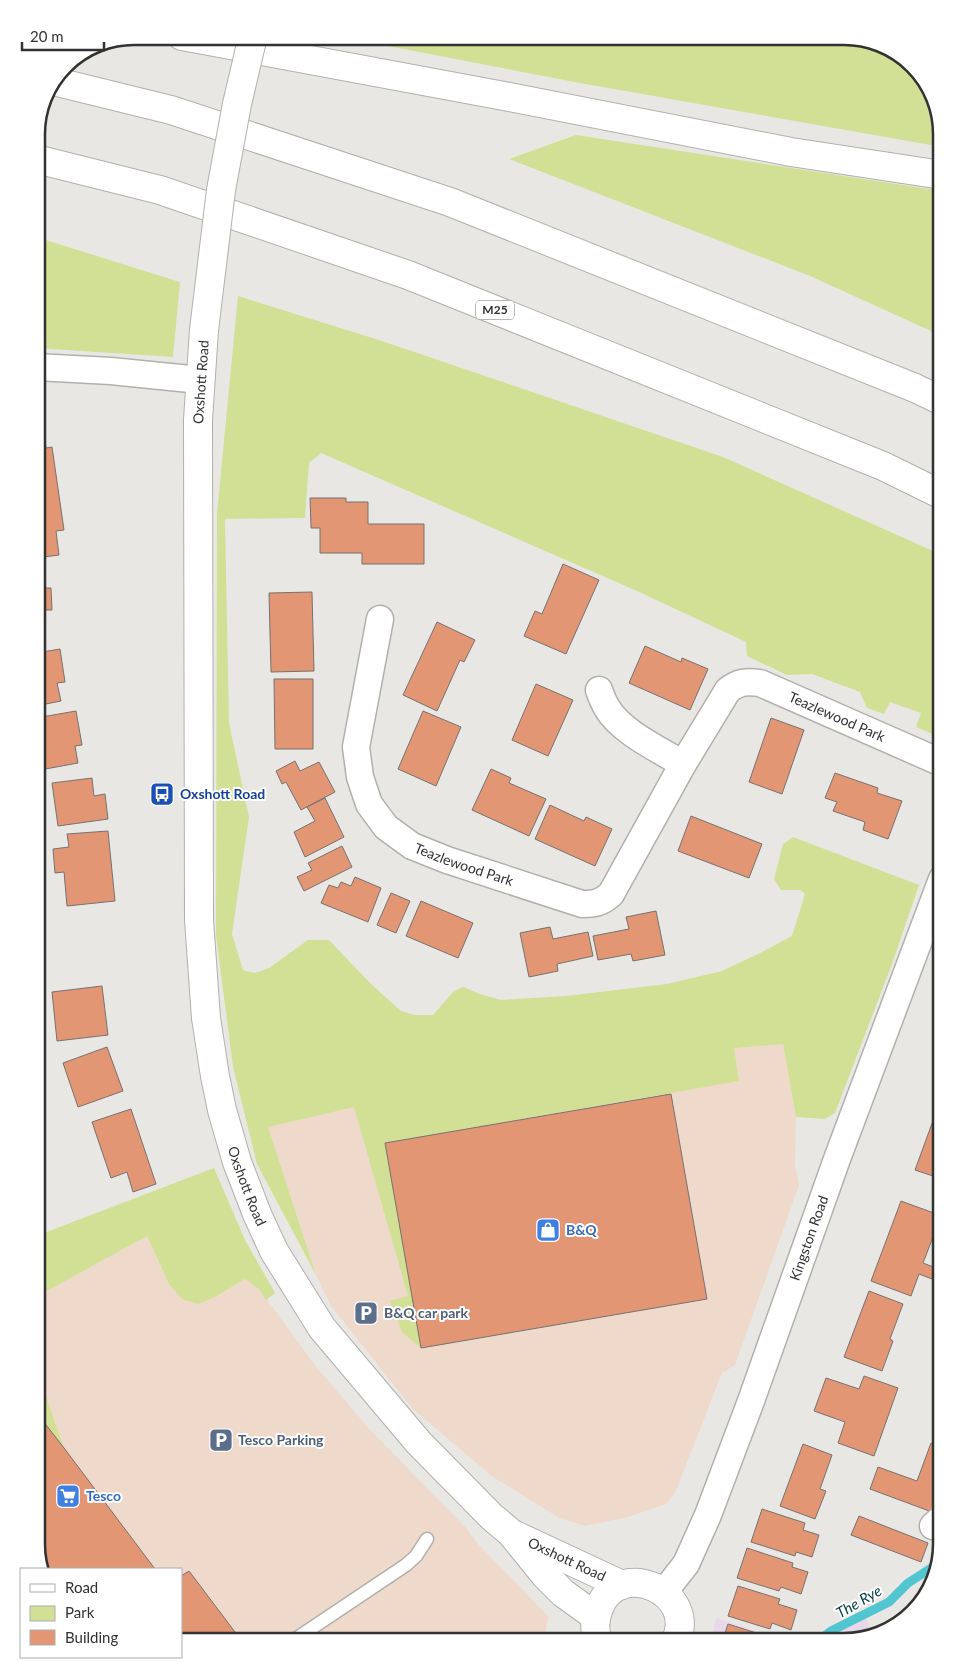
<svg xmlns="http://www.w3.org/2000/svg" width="978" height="1678" viewBox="0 0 978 1678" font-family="Lato,sans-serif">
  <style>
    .commercial { fill: #eed9cb }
    .industrial { fill: #e8d8e9 }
    .green { fill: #d1e095 }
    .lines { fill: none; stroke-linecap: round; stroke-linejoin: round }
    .stream { stroke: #51c6d1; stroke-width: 9 }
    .building { fill: #e29673; stroke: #757271 }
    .service-casing { stroke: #b2b0ad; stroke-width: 15 }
    .minor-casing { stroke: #b2b0ad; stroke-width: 29 }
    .secondary-casing { stroke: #b2b0ad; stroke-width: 30 }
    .motorway-casing { stroke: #b2b0ad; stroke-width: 30 }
    .service { stroke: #fff; stroke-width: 12 }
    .minor { stroke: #fff; stroke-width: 26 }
    .secondary { stroke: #fff; stroke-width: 28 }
    .motorway { stroke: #fff; stroke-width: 28 }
    .secondary-bridge-casing { stroke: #b2b0ad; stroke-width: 30; stroke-linecap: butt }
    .secondary-bridge { stroke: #fff; stroke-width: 28 }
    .labels { text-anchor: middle; stroke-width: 4; stroke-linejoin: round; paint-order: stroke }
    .shield { fill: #fff; stroke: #70706f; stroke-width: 1 }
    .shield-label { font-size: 12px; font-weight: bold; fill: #323231 }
    .street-label { font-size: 14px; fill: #323231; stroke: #fff }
    .transit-label { font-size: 14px; font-weight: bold; fill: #164399; stroke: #fff; text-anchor: start }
    .shop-label { font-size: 14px; font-weight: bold; fill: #366cbe; stroke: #fff; text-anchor: start }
    .service-label { font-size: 14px; font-weight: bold; fill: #4e5e75; stroke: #fff; text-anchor: start }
    .water-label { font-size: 15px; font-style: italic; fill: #023b40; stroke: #fff }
    .rim { fill: none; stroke: #323231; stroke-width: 2.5 }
  </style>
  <rect width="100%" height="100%" fill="#e9e7e4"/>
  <path class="commercial" d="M650 1039 783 1044 796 1117 795 1165 799 1185 735 1365 722 1373 675 1493 666 1504 628 1517 585 1526 558 1517 493 1477 413 1409 331 1306 316 1275 263 1113Z
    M147 1236 169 1284 215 1297 245 1279 260 1290 314 1364 372 1432 465 1527 479 1545 548 1616 544 1642H181V1569H42L36 1544V1325L42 1323 36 1310V1297Z"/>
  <path class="industrial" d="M863 1610 873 1635 844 1642H805Z
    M716 1618 790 1642H711Z"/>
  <path class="green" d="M336 36H851L899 53 932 91 942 134V147L580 83Z
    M576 135 942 191V336L810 276 509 159Z
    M36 237 180 282 173 357 36 348Z
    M238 296 385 342 723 457 942 555V738L916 727 921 713 890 702 884 714 867 708 860 692 812 674 787 675 747 656 746 642 637 591 321 453 309 463 305 518 225 519 229 723 249 817 232 934 243 970 255 973 269 968 308 940H329L371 984 401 1011 415 1015H433L454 991 463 987 480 994 501 1000 566 996 667 984 722 971 760 953 792 936 805 894 800 890H781L774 879 783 844 793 837 919 885 892 964 835 1113 825 1119 796 1117 783 1044 734 1048 739 1081 386 1143 421 1348 402 1332 390 1301 408 1296 354 1107 268 1127 316 1275 257 1164 233 1067 216 935 217 513Z
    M214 1168 245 1240 275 1293 266 1300 260 1290 245 1279 215 1297 198 1304 182 1299 169 1284 147 1236 36 1297V1236Z
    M36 1368 64 1448 36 1412Z"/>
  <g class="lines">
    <path class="stream" d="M817 1642 831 1631 889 1602 908 1583 936 1565"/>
  </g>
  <path class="building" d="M36 425H43L46 448 52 447 64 530 56 531 59 555 36 558Z
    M310 498H346V502H368V524H424V564H362V553H320V528H311Z
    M563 564 599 580 566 654 524 636 535 611 542 614Z
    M36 588H51L52 610H41L43 642H36Z
    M312 592 314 671 271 672 269 593Z
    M437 622 475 640 464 662 460 660 437 711 403 695Z
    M645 646 681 662 682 658 708 669 690 710 629 683Z
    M60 649 65 682 57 683 61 701 36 706V653Z
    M274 679H313V749H275Z
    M536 684 573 700 548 756 512 740Z
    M76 711 82 745 75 746 78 763 40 770 36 749V718Z
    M423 711 461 727 436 786 398 769Z
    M771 718 804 730 782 794 749 782Z
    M295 761 300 771 319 762 335 792 301 810 286 782 282 784 276 771Z
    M491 769 511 778 509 783 546 799 529 836 472 810Z
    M835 773 878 788 877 793 902 801 888 839 863 830 865 822 833 811 837 802 825 798Z
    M92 778 94 796 105 794 108 819 58 826 52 783Z
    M325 798 344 837 305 857 294 832 315 821 307 807Z
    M550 805 584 821 586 817 612 829 595 866 535 839Z
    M691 816 762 844 749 878 678 851Z
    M108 831 115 901 67 906 64 872 55 873 53 849 69 847 67 834Z
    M342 846 352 867 304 891 297 877 312 870 308 863Z
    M355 877 381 888 368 922 321 903 329 885 338 888 341 882 351 886Z
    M391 893 410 901 396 933 377 925Z
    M421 901 473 923 458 958 406 936Z
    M656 911 665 955 633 961 631 954 598 960 593 936 629 929 626 917Z
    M550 927 553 939 588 932 593 956 557 964 558 971 529 977 520 933Z
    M102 986 108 1035 57 1041 52 992Z
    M107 1047 123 1091 78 1107 63 1063Z
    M671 1094 707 1299 421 1348 385 1143Z
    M942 1096V1179L915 1170Z
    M131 1109 156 1184 133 1192 127 1172 111 1178 92 1122Z
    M901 1201 942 1216V1240L933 1237 923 1263 936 1268 932 1279 919 1274 911 1296 871 1281Z
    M869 1291 903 1304 890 1339 893 1341 882 1371 844 1357Z
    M864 1376 898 1388 874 1456 838 1443 845 1422 814 1411 826 1378 859 1389Z
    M36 1412 64 1448 155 1569H42L36 1544Z
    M931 1443 942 1447V1486L932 1512 870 1489 878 1467 917 1481Z
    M803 1444 832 1455 820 1489 826 1491 815 1519 780 1506Z
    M762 1509 805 1523 803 1530 819 1535 812 1557 796 1552 795 1556 751 1542Z
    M859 1516 928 1543 921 1562 851 1535Z
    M747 1548 793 1563 792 1567 808 1572 801 1594 781 1587 779 1591 737 1578Z
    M189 1571 235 1632 223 1642H181V1576Z
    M738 1586 780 1599 778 1604 797 1610 791 1630 772 1623 770 1629 728 1616Z
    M728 1624 772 1638 771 1642H722Z"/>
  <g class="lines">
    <g class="service-casing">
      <path id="service" d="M291 1642 406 1565 416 1556 427 1539"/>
    </g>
    <g class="minor-casing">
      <g id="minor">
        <path d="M36 367 111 371 200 380"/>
        <path id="s1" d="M380 619 356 747 360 777 369 804 386 827 412 846 447 860 582 904C594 904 601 903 611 894L683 764 728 690C739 682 746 681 760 683L942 763"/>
        <path d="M599 690C601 696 604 703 607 708 621 732 660 750 683 764"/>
        <path d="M933 1526 942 1518"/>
        <path id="s2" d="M664 1592 686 1564 708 1515 751 1401 837 1159 942 879"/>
      </g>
    </g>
    <g class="secondary-casing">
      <g id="secondary">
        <path id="s3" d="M204 330 198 420 199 920 206 1018 215 1076 222 1110 237 1162 257 1214 274 1251 322 1328 419 1443 492 1517 511 1533 545 1575 563 1593 596 1617"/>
        <path id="s4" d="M517 1536 622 1585"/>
        <path d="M599 1642C593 1631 595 1619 599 1608 619 1556 700 1593 675 1642"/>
      </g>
    </g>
    <g class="motorway-casing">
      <path id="motorway" d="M182 36 504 96 791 152 942 175
        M53 81 171 110 450 202 915 388 942 401
        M36 159 160 190 408 275 883 466 942 495"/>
    </g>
    <use href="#service" class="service"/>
    <use href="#minor" class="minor"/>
    <use href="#secondary" class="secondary"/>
    <use href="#motorway" class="motorway"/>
    <g class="secondary-bridge-casing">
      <path id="secondary-bridge" d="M204 330 221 190 237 104 253 36"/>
    </g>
    <use href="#secondary-bridge" class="secondary-bridge"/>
  </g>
  <defs>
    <g id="bus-square" transform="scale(1.25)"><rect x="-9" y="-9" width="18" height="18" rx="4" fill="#1a4fb4" stroke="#fff"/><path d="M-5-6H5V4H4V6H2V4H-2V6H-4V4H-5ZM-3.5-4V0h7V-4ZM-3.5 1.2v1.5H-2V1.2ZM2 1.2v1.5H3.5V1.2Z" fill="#fff"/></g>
    <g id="shop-square" transform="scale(1.25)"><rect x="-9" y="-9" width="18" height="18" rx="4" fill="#3f7fe0" stroke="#fff"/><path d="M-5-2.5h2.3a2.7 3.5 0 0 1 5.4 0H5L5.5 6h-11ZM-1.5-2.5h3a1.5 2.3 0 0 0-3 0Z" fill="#fff"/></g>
    <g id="parking-square" transform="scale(1.25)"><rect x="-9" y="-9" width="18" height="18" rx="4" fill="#5c6f8a" stroke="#fff"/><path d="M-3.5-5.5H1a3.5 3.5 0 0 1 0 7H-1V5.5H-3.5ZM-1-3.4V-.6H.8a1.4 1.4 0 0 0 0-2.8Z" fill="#fff"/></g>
    <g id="supermarket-square" transform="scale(1.25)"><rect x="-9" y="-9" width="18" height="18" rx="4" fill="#3f7fe0" stroke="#fff"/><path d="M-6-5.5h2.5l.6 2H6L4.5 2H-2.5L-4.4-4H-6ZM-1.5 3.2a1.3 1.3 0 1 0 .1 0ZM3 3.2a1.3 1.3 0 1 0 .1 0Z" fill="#fff"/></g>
  </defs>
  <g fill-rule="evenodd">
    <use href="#bus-square" x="162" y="794"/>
    <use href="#shop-square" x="548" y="1230"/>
    <use href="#parking-square" x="366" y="1313"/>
    <use href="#parking-square" x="221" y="1440"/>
    <use href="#supermarket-square" x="68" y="1496"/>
  </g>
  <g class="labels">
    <rect class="shield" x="476" y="300.5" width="38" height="19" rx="4"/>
    <g class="shield-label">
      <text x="495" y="314">M25</text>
    </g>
    <g class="street-label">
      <text transform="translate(201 382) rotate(-86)" y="5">Oxshott Road</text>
      <text dy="5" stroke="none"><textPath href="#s1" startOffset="814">Teazlewood Park</textPath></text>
      <text dy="5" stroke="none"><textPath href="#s1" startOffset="305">Teazlewood Park</textPath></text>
      <text dy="5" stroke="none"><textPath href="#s3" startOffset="862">Oxshott Road</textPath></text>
      <text dy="5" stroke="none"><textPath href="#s2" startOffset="384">Kingston Road</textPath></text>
      <text dy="5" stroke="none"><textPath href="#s4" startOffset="55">Oxshott Road</textPath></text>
    </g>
    <g class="transit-label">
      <text x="180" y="799">Oxshott Road</text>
    </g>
    <g class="shop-label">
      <text x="566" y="1235">B&amp;Q</text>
      <text x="86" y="1501">Tesco</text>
    </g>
    <g class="service-label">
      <text x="384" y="1318">B&amp;Q car park</text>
      <text x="238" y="1445">Tesco Parking</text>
    </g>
    <g class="water-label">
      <text transform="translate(859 1602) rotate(-30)" y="5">The Rye</text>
    </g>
  </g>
  <path d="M0 0H978V1678H0ZM134 45H844A89 89 0 0 1 933 134V1544A89 89 0 0 1 844 1633H134A89 89 0 0 1 45 1544V134A89 89 0 0 1 134 45Z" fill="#fff" fill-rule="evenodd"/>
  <path class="rim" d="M134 45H844A89 89 0 0 1 933 134V1544A89 89 0 0 1 844 1633H134A89 89 0 0 1 45 1544V134A89 89 0 0 1 134 45Z"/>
  <rect x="20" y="1568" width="162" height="90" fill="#ffffff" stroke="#adadad"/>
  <rect x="30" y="1584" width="25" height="8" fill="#ffffff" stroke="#adadad"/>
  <text x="65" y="1593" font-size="15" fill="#323231">Road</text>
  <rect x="30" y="1606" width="25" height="15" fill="#d1e095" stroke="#adadad"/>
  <text x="65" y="1618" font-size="15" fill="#323231">Park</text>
  <rect x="30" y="1630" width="25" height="15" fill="#e29673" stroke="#adadad"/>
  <text x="65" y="1643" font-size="15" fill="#323231">Building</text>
  <path d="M22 42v8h82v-8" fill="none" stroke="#323231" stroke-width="2.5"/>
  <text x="30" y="42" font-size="15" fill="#323231" stroke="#ffffff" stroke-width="4" paint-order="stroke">20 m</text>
</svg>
